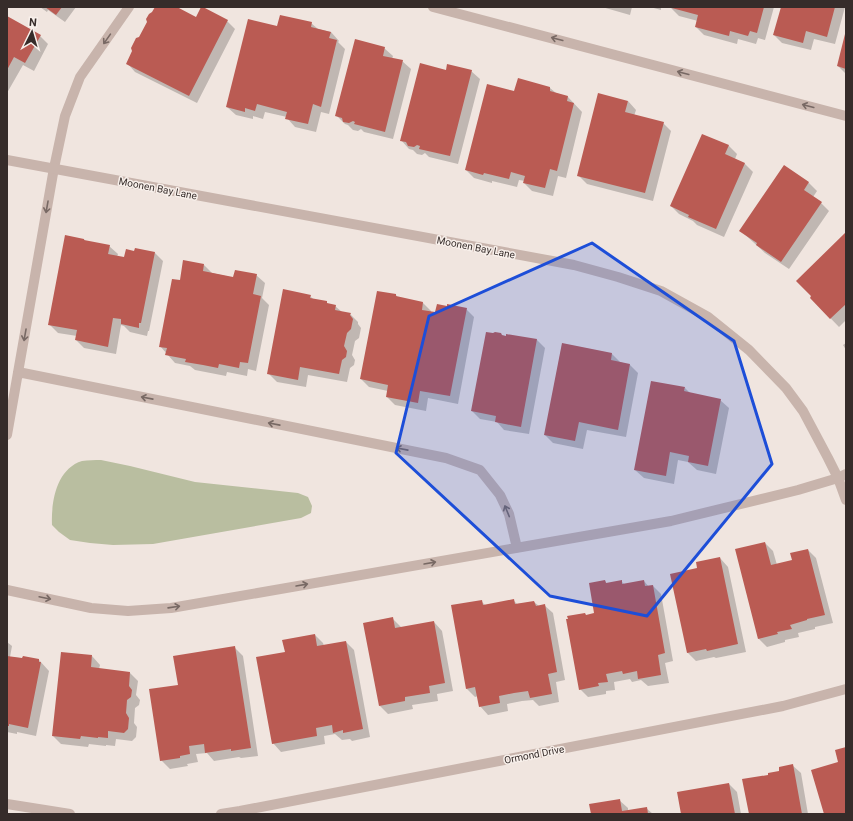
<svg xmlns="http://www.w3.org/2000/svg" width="853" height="821" viewBox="0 0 853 821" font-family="Roboto,sans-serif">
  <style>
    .green { fill: #b9bea0 }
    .shadow { fill: #0003 }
    .building { fill: #ba5b53 }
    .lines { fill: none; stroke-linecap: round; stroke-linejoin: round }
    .lane { stroke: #c8b4ac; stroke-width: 10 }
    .street { stroke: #c8b4ac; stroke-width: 10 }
    .oneway { stroke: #786964 }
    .marked { fill: #1d4ed8; fill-opacity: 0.2; stroke: #1d4ed8; stroke-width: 3; stroke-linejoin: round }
    .labels { text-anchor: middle; stroke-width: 3; stroke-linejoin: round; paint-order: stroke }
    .street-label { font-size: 10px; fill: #362c2a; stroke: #f8f0eb }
  </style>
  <rect width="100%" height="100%" fill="#f0e5df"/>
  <path class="green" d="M101 460 130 466 195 482 298 493 308 497 312 506 311 513 301 518 153 544 113 545 90 543 70 540 59 532 52 525C51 503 56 469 82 461 88 460 95 460 101 460Z"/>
  <path class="shadow" d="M40 7H76L65 22 48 10 47 12Z
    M156 7H175L196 18 227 21 235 29 197 103 135 72 127 63Z
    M602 7H632L630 15Z
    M650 7H661V10Z
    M671 7H774L765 40 758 38 756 44 738 39 737 44 704 35 696 27 698 21 679 16 671 8Z
    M782 7H845L835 44 814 39 811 50 782 43 774 35Z
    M7 18 40 36 48 44 34 71 23 65 7 93Z
    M311 23 318 29 331 32 339 41 338 42 345 49 329 114 321 112 316 132 295 127 287 118V117L265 112 263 119 253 116V119L236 115 227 107 277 27Z
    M846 36V74L838 66Z
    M384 48 393 56 392 59 402 61 411 69 393 139 364 132 361 129 358 131 353 130 348 125 345 124 337 116Z
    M447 71H471L480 79 458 164 429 157 425 153 422 155 417 154 413 150 409 149 401 140Z
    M550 88 556 93 568 97 582 112 566 178 558 176 553 196 532 191 524 183 525 181 519 180 517 187 492 181V183L474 178 466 170 515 92Z
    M628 101 636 110 634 116 663 123 671 131 653 201 587 184 579 176Z
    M703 135 729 146 737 154 735 159 745 164 753 172 724 237 697 225 693 221 679 214 671 206Z
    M785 167 809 183 817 191 813 197 821 203 829 211 789 269 765 253 741 231Z
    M846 233V320L839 327 811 298Z
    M84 239 86 242 109 246 118 254 117 257 125 258 155 253 163 261 149 331H148L147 336 130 332 124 326 121 325 116 354 84 348 76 340 77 336 58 333 50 325Z
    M204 265 212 273 234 278 256 275 265 283 262 298 269 305 256 371 248 369 247 376 227 372 226 376 195 370 190 366 175 363 160 346 180 282Z
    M396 295 398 298 423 303 431 311V312L436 313 466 309 474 317 458 404 428 398 426 411 395 405 387 397 388 391 369 387 361 379Z
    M310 296 314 300 335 306 342 312 350 314 358 322V324L361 328 359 338 355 341 352 355 355 360 354 365 350 368 347 382 308 375 306 387 277 382 269 374Z
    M503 336 537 340 545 348 529 434 504 430 497 422 480 419 472 411Z
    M846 343V350L843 345Z
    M562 345 612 354 620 362 630 365 638 373 626 437 587 430 583 449 553 443 545 435Z
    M685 388 690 393 720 400 729 408 716 474 697 470 688 462 678 460 674 484 644 478 635 470Z
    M765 543 773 551 777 565 793 561 808 550 816 558 833 623 815 627V629L798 633 799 637 785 640V642L767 647 759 639Z
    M720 558 728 567 746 652 716 658 714 657 696 661 687 652 698 569Z
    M605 581 607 584 621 581 625 585 644 581 649 587 653 586 661 594 673 661 665 663 669 683 648 686 641 680 632 682 630 679 614 682 615 690 606 691V694L588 697 580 689 586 616 596 614Z
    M513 600 517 604 534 602 539 606 544 605 553 613 565 680 556 682 559 702 539 706 533 700 522 701 507 704 508 711 488 715 480 706 478 696 475 697 467 689 481 601 486 606Z
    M392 618 401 627V628L434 622 442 631 453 691 437 694 438 701 412 705 413 709 388 714 380 706Z
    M315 635 323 643 324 646 346 642 354 650 370 737 352 741 350 739 342 740 335 734 324 736 325 744 281 752 273 743 286 653Z
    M7 642 12 646 10 657 39 660 49 671 36 736 17 732V734L7 732Z
    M235 648 243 656 258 756 241 758 239 757 214 761 207 753 196 754 198 762 187 764 188 766 170 769 161 760 179 686Z
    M92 656 100 665 99 669 130 673 138 681 136 695 140 700 139 705 135 708 134 723 137 727 136 737 132 741 116 739 115 746 106 745V746L89 744 88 747 61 744 53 736Z
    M792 765 801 773 808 814H750L780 771Z
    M729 784 737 792 741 814H682Z
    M619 800 628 808V811L646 808 653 814H592Z"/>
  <path class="building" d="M45 7H62L56 15Z
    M155 7H177L196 17 201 7H203L228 20 189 96 126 64 132 51 131 48 136 38 139 37 147 22 146 19 149 14 152 12Z
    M668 7H764L757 33 750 31 748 36 730 31 729 36 695 27 698 15Z
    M781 7H835L827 37 806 31 803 43 773 35Z
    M280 15 312 22 311 27 331 32 329 38 337 40 321 107 313 104 308 124 285 119 287 112 257 104 255 111 245 108V112L226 107 248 19 277 26Z
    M7 16 41 35 25 63 14 57 7 70Z
    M845 34H846V69L837 66Z
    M355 39 385 47 383 56 403 60 385 132 354 124 355 122 353 121 349 123 343 122 342 118 335 116Z
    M420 63 446 70 447 64 472 70 450 156 419 149 420 146 417 145 414 147 408 146 406 142 400 141Z
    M518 78 550 87V91L568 96 567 101 574 103 557 171 550 169 545 188 523 183 525 176 511 172 509 179 484 173 483 175 465 170 487 84 514 91Z
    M598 93 628 101 625 112 664 122 645 193 577 176Z
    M702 134 729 145 725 154 745 163 716 229 688 217 689 215 670 206Z
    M784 165 809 182 804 190 822 202 781 262 756 245 757 243 739 231Z
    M846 232V304L830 319 810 298 811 296 796 281Z
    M65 235 84 239V240L110 245 108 254 124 257 126 249 134 251 135 248 155 252 141 323H139V328L121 324V319L113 318 108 347 75 340 77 330 48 325Z
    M183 260 204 264 203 271 233 277 235 270 257 274 253 294 261 296 248 363 240 362 239 368 219 364 218 368 203 365 185 362 186 359 165 355 167 348 159 347 172 279 180 280Z
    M283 289 311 295 310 298 327 301V303L336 305 335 310 351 313 350 315 353 319 351 329 347 333 344 346 347 351 346 357 342 360 339 374 300 367 298 380 267 374Z
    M377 291 396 294V296L423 302 422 310 435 312 437 304 447 306V304L467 308 450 396 420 391 418 403 386 397 388 385 360 379Z
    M486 332 493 333 495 332 501 333 502 335 506 336V334L537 339 521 427 495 422 496 416 471 411Z
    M562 343 612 353 611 360 630 364 618 430 579 422 575 441 544 435Z
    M651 381 685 387 684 391 721 399 708 466 688 462 689 456 670 452 666 476 634 470Z
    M765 542 771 565 792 560 790 553 808 549 825 615 807 619V620L790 625 792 629 777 632 778 634 758 639 735 549Z
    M720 557 738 644 707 651 706 649 687 653 670 574 697 568 696 562Z
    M605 580 606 583 622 580V584L644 580 645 586 653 585 665 653 658 655 661 675 638 679 637 671 623 674 622 671 606 674 608 682 598 683 599 686 579 690 566 619H568L567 616 585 613 586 615 594 613 589 583Z
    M514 599 515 604 534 601 536 606 545 604 557 672 548 674 552 694 530 698 528 691 514 693 499 696 500 703 479 707 475 687 466 689 451 605 482 600 483 605Z
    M393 617 395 628 434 621 445 683 429 686 430 693 405 697V701L379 706 363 623Z
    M315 634 317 646 346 641 363 729 343 733V730L333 733 332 725 316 728 317 736 272 744 256 657 285 652 282 640Z
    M235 646 251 748 231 751V749L205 753 204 744 189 746 190 754 180 756V758L160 761 149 689 178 685 173 656Z
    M61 652 92 655 91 667 130 672 129 686 132 690 131 697 127 700 126 713 129 718 128 729 124 733 108 731V738L98 737V738L81 736 80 739 52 736Z
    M7 656 22 658 23 656 39 659V662H41L28 728 9 724V726H7Z
    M846 747V814H824L811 770 838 762 835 750Z
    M793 764 802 814H749L742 779 768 775V773L779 771V767Z
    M729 783 735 814H681L677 792Z
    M620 799 622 811 647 807 648 814H591L589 804Z"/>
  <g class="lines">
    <path class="lane" d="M433 7 846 116
      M18 372 446 458 480 470 500 495 509 514 517 548
      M7 435 54 168 65 116 80 77 129 7
      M7 590 91 608 128 611 171 608 671 521 798 490 838 478 846 474"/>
    <path class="street" d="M7 160 574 265 618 277 661 291 708 317 749 350 786 388 803 411 828 458 838 478 846 500
      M7 804 70 814
      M221 814 240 811 783 706 846 689"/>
  </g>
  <defs><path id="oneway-shaft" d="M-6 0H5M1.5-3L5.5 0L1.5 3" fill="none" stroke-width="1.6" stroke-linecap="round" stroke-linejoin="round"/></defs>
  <g class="oneway">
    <use href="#oneway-shaft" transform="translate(107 39) rotate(125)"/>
    <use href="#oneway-shaft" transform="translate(557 39) rotate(-165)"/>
    <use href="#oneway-shaft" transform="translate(683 73) rotate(-165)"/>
    <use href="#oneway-shaft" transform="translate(808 106) rotate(-165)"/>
    <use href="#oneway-shaft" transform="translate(47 207) rotate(100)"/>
    <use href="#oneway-shaft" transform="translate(25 335) rotate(100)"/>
    <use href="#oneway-shaft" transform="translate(147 398) rotate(-169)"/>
    <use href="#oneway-shaft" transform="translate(274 424) rotate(-169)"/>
    <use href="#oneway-shaft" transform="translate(402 449) rotate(-169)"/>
    <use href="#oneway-shaft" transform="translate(507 511) rotate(-112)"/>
    <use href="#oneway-shaft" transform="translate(430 563) rotate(-10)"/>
    <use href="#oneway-shaft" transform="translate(302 585) rotate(-10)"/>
    <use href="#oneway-shaft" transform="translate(45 598) rotate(12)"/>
    <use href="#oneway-shaft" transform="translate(174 607) rotate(-8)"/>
  </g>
  <path class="marked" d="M592 243 734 341 772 464 647 616 550 596 396 453 429 316Z"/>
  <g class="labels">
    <g class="street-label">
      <text transform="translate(158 188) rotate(11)" y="4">Moonen Bay Lane</text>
      <text transform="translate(476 247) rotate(11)" y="4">Moonen Bay Lane</text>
      <text transform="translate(534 754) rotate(-11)" y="4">Ormond Drive</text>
    </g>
  </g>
  <rect width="853" height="821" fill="none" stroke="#362c2a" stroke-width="16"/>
  <g transform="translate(32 32) rotate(5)" stroke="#f8f0eb" stroke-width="3" paint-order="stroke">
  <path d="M0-3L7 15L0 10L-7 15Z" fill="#362c2a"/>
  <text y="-6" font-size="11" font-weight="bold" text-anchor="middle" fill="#362c2a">N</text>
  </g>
</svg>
